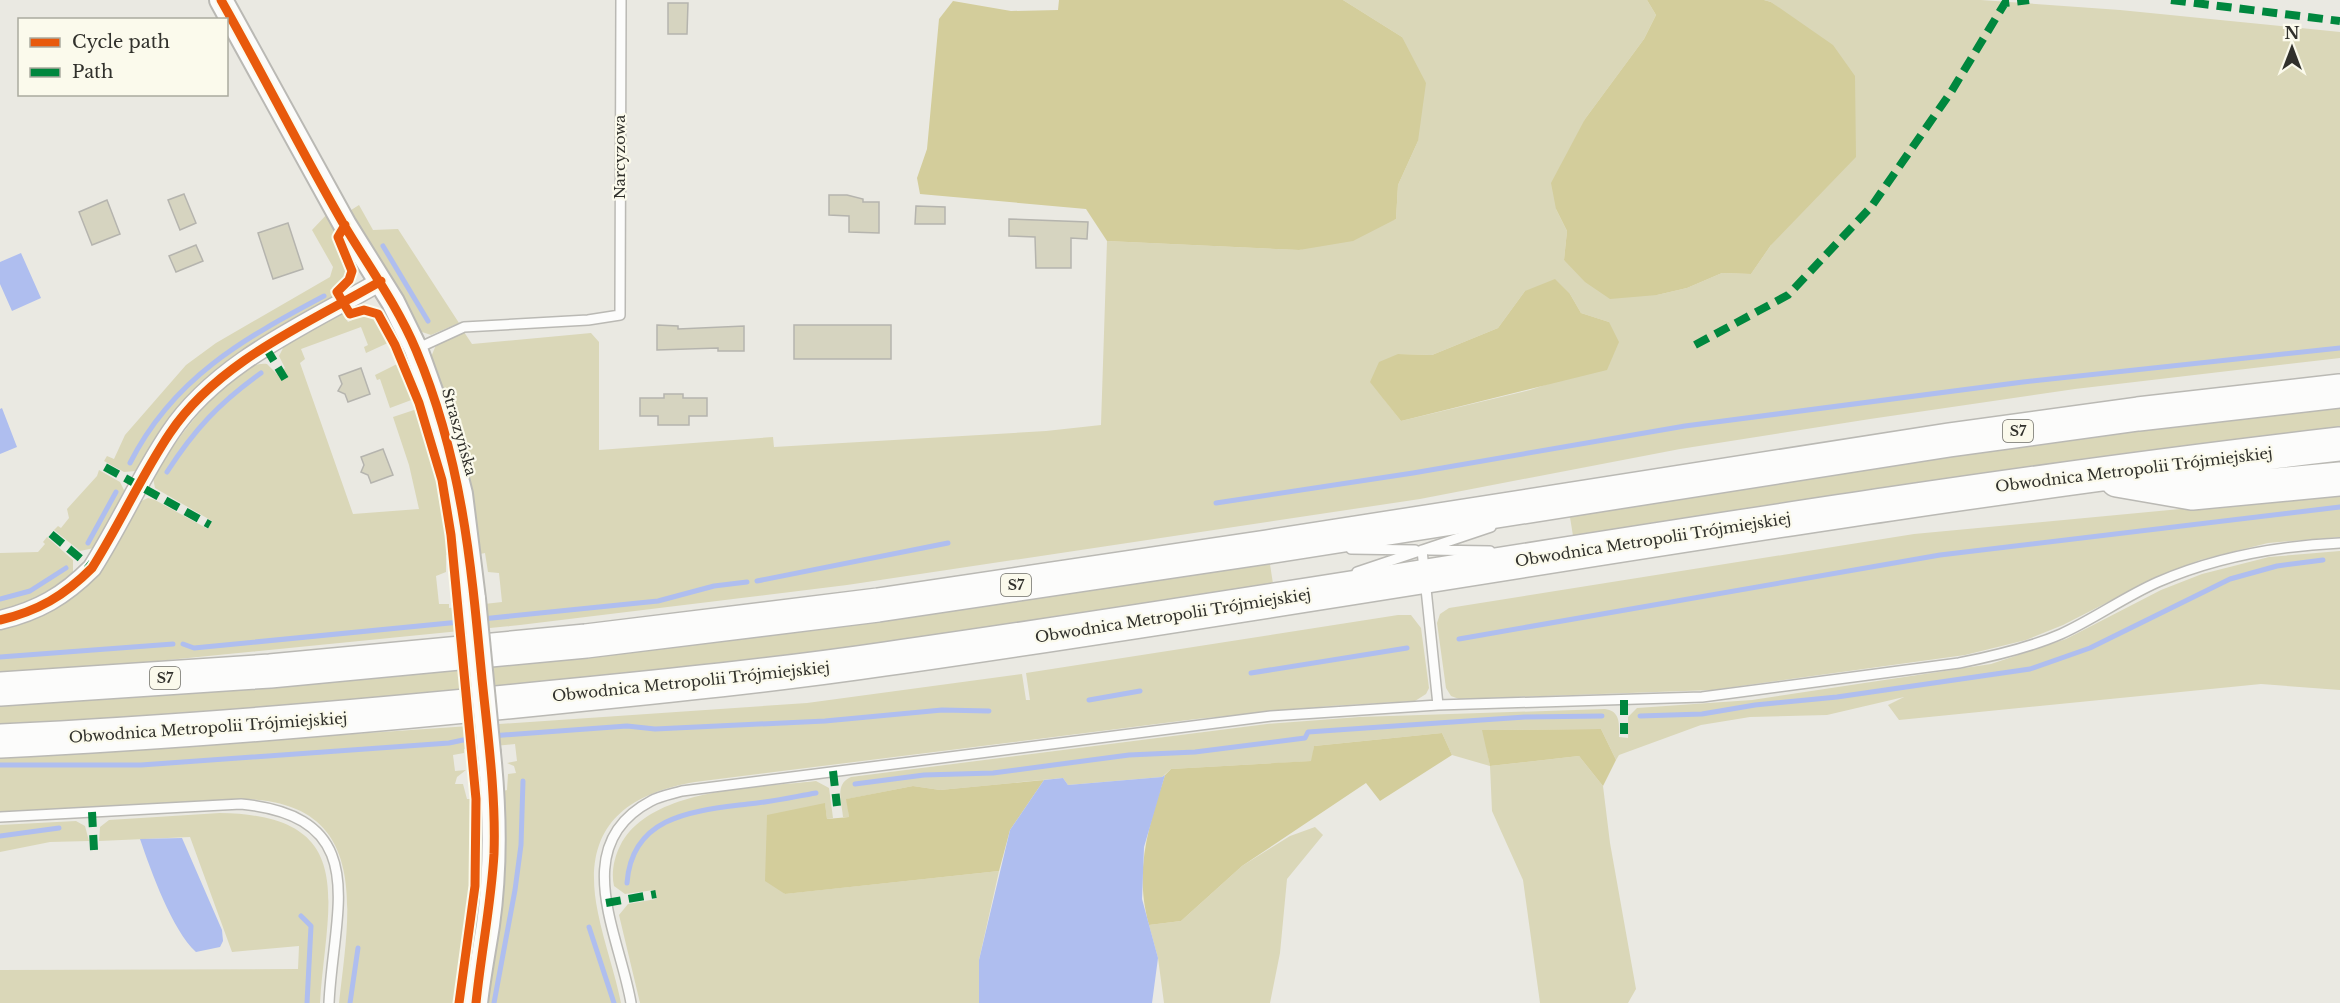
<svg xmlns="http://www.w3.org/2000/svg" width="2340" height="1003" viewBox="0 0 2340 1003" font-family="'Libre Baskerville',serif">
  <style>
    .green { fill: #dad7b8; fill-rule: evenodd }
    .forest { fill: #d3cd9b }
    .water { fill: #afbeef }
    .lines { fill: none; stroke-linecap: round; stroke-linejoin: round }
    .stream { stroke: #afbeef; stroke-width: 5 }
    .building { fill: #d6d4c0; stroke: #b5b4ae; stroke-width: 1.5 }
    .service-casing { stroke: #bab9b4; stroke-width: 12 }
    .minor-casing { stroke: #bab9b4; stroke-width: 21 }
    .tertiary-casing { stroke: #bab9b4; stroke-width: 26 }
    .motorway-casing { stroke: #bab9b4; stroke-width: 36 }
    .service { stroke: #fcfcfb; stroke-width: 9 }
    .minor { stroke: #fcfcfb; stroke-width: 18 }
    .tertiary { stroke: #fcfcfb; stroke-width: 22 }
    .motorway { stroke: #fcfcfb; stroke-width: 33 }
    .tertiary-bridge-casing { stroke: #bab9b4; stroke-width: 26; stroke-linecap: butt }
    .tertiary-bridge { stroke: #fcfcfb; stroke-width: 22 }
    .quiet { stroke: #00873e; stroke-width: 8; stroke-dasharray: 15 8; stroke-linecap: butt }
    .cycleway-casing { stroke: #fbfaec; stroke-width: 13 }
    .cycleway { stroke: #e8590c; stroke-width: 9 }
    .labels { text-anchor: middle; stroke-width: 4.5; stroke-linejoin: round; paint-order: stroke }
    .shield { fill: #fbfaec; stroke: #6e6d66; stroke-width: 1.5 }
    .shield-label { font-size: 14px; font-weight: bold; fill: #31312c }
    .street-label { font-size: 15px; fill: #31312c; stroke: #fbfaec }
  </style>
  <rect width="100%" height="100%" fill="#eae9e2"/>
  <path class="green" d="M1343 0H1647L1656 15 1644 39 1585 119 1556 209 1567 231 1564 260 1657 295 1687 288 1722 273 1751 274 1771 245 1794 20 1771 2 1764 0H1981L2120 10 2340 32V358L2075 389 1870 419 1680 449 1420 499 847 585 520 625 87 668 0 673V628C35 621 62 607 89 583L139 502 148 498 155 500 208 529 212 521 155 488 153 478C167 451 235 357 267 364L277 374 285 368 279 356 284 346 342 312 348 322 364 314 375 317 390 342 366 353 364 347 368 345 361 327 301 349 305 359 300 363 353 514 419 509 409 465 393 417 417 409 435 471 449 554 446 555V572L436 576 439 604H449V608L502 602 499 573 488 572 485 553 480 554 472 503 431 357 436 345 464 332 472 344 591 333 599 342V450L773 437 774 447 1046 431 1101 425 1107 241 1299 250 1396 219 1398 185 1418 141 1402 37ZM1525 291 1570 294 1581 313 1609 322 1560 380 1530 390 1401 421 1384 399 1398 354 1432 355 1498 328Z
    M359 205 373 230 398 229 459 323 431 335 419 331 369 241 351 225 348 212Z
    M330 211 337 224 333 240C346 262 358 274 330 290L335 299 251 348 136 471 124 472 104 461 107 456 114 459 125 435 186 365 216 343 330 277 333 267 312 230Z
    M399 363 414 399 390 408 380 379 377 380 375 375Z
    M2340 403V432L1574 542 1569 511 1837 470Z
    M99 470 120 482 125 492 94 548 80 551 54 530 58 526 61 528 69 518 67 509 97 476Z
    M2340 494V537L2268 543 2200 560 2157 577 2063 625 2026 640 1965 655 1712 690 1459 699 1451 696 1446 688 1437 623 1440 614 1449 608 1914 534Z
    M47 537 73 560V572L41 597 0 610V553L38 552 45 544 43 542Z
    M2340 551V690L2261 684 1899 720 1888 705 1904 697 1827 715 1750 717 1701 725 1619 755 1616 760 1601 729 1483 730 1490 766 1579 756 1603 786 1610 843 1636 989 1628 1003H1540L1523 880 1492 811 1490 766 1452 755 1442 733 1314 746 1312 761 1171 769 1162 777 1068 785 1063 778 940 790 913 786 847 799 849 817H843C842 803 834 784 851 777L1267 724 1360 717 1605 709C1621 711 1619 725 1619 737L1628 738V717L1637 708 1752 700 1991 664 2066 639 2161 590 2202 574 2269 557Z
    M1269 558 1274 590 666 675 0 731V701Z
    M1398 615H1411L1421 628 1429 688 1426 694 1415 701 1330 706 1196 719 695 782C619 795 581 833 598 913 604 943 615 973 621 1003H485L503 791 507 790 508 774 516 773 514 766 507 763 517 761 515 744 464 749V753L453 755 455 771 466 770 457 777 455 784H463L467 799H472C474 869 464 935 454 1003H339C349 913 372 803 245 799L0 812V758L807 703 1022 674 1026 700H1030L1026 673Z
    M816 781 829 788 833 818 827 819 825 804 784 894 999 871 979 960V1003H640L619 915 628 904 656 899 654 890 625 894 614 886C611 873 614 858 620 846 649 787 758 788 816 781Z
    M220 813C362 815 326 904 320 1003H0V970L298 969 299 946 232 952 190 837 99 841 100 827 109 820Z
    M76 821 85 826 89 841 50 842 0 852V825Z
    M1315 827 1323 835 1287 879 1280 953 1270 1003H1164L1158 958 1149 925 1181 921 1242 866 1290 836Z"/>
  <path class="forest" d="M1059 0H1343L1402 37 1426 83 1418 141 1398 185 1396 219 1353 241 1299 250 1107 241 1086 209 920 194 917 178 927 149 939 19 953 1 1011 11 1058 10Z
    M1647 0H1764L1771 2 1833 45 1855 76 1856 157 1771 245 1751 274 1722 273 1687 288 1657 295 1610 299 1585 282 1564 260 1567 231 1556 209 1551 183 1585 119 1644 39 1656 15Z
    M1555 279 1570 294 1581 313 1609 322 1619 342 1607 370 1401 421 1370 382 1379 362 1398 354 1432 355 1498 328 1525 291Z
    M1601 729 1616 760 1603 786 1579 756 1490 766 1482 730Z
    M1442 733 1452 755 1380 801 1366 783 1242 866 1181 921 1149 925C1134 871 1148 828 1165 775L1171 769 1311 761 1314 746Z
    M1044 780 1010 830 999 871 785 894 765 881 767 815 825 803 827 819 849 817 846 799 913 786 940 790Z"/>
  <path class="water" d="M21 253 41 298 12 311 0 284V262Z
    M2 408 17 447 0 454V409Z
    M1165 775 1144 847 1142 899 1158 958 1152 1003H979V960L1010 830 1044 780 1063 778 1068 785 1162 777Z
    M182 838 222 930 223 941 220 947 196 952C172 930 151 871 140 839Z"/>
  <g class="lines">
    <path class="stream" d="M383 246 428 321
      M130 463C173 378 243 339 324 296
      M167 472C194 430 219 403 261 373
      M1216 503 1413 473 1685 426 2023 382 2340 348
      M88 543 116 492
      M757 581 948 543
      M0 599 30 591 66 568
      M482 619 658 601 714 586 747 582
      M1459 639 1940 555 2340 507
      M183 644 194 648 470 621
      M0 657 173 644
      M1251 673 1407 648
      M1089 700 1140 691
      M1640 716 1702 714 1755 705 1837 697 2030 669 2090 648 2230 579 2277 566 2323 560
      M491 736 627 726 655 729 825 721 942 710 989 711
      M0 765H141L449 743 482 736
      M855 784 924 775 993 773 1129 755 1195 752 1305 738 1308 732 1525 717 1602 716
      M0 836 59 828
      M627 883C632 815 694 811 748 804 771 802 793 797 816 793
      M301 916 311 926 307 1003
      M589 927 614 1003
      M350 1003 358 948
      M494 1003 515 890 521 845 523 781"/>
  </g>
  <path class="building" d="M668 3H688L687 34H668Z
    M184 194 196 223 180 230 168 200Z
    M829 195H847L863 199V202H879V233L849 232V216L829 215Z
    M107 200 120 234 92 245 79 212Z
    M916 206 945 207V224H915Z
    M1009 219 1088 222 1087 239 1071 238V268H1036L1035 237 1009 236Z
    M288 223 303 269 273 279 258 233Z
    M196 245 203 261 176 272 169 256Z
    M657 325 678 326V329L744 326V351H718V348L657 350Z
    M794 325H891V359H794Z
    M361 368 370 394 348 402 345 394 338 391 342 384 339 376Z
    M664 394H683V398H707V416H689V425H658V416H640V398H664Z
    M383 449 393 475 371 483 368 475 361 472 364 465 361 457Z"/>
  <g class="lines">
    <g class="service-casing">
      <path id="service" d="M416 349 464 327 588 320 620 315 621 0
        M1351 549 1415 550
        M1422 550 1438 705
        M1429 550 1490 551
        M1357 572 1491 527
        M0 817 241 804C375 817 333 911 329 1003
        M631 1003C620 936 567 845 651 801 660 796 672 794 682 791L1271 716 1438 705 1702 697 1959 663C1994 656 2029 648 2061 634 2094 619 2124 597 2158 582 2216 557 2277 546 2340 543"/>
    </g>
    <g class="minor-casing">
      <path id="minor" d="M0 620C38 611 64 596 92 568 120 524 141 476 170 433 218 361 309 323 381 281"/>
    </g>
    <g class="tertiary-casing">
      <path id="tertiary" d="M221 0 345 225 393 302 416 349 444 427 461 494 474 599
        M476 1003C479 977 484 951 488 925 496 868 495 810 489 753"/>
    </g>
    <g class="motorway-casing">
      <path id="motorway" d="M2117 480 2192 493 2340 479
        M0 689 270 671 586 641 878 605 1267 547 1949 440 2138 414 2340 391
        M0 741C186 732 371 716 556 697 666 686 776 675 885 659 1371 590 1853 500 2340 444"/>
    </g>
    <use href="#service" class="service"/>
    <use href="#minor" class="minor"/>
    <use href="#tertiary" class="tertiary"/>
    <use href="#motorway" class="motorway"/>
    <g class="tertiary-bridge-casing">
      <path id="tertiary-bridge" d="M474 599 489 753"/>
    </g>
    <use href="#tertiary-bridge" class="tertiary-bridge"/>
    <path class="quiet" d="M2171 0 2340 21
      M1695 345 1788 295 1871 207 1951 92 2005 3 2029 0
      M266 348 285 379
      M105 467 210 525
      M51 534 92 568
      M1624 700V734
      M833 771 837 806
      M92 812 94 850
      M606 903 656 894"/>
    <g class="cycleway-casing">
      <path id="cycleway" d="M221 0C263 74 301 151 344 225 369 267 397 305 416 350 462 459 471 562 482 679 488 737 496 796 494 854 491 905 481 953 476 1003
        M345 225 338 237 352 271 349 280 337 292 350 314 364 310 378 314 395 345 419 403 442 480 451 535 476 799 475 886 459 1003
        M0 620C38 611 64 596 92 568 120 524 141 476 170 433 218 361 309 323 381 281"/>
    </g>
    <use href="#cycleway" class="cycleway"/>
  </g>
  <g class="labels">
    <g class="shield">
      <rect x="2003" y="420" width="30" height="22" rx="4.5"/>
      <rect x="1001" y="574" width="30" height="22" rx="4.5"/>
      <rect x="150" y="667" width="30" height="22" rx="4.5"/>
    </g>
    <g class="shield-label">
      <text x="2018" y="436">S7</text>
      <text x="1016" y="590">S7</text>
      <text x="165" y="683">S7</text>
    </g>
    <g class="street-label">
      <text transform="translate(620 157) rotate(-90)" y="5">Narcyzowa</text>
      <text transform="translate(459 432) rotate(74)" y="5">Straszyńska</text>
      <text transform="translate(2134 470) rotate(-7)" y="5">Obwodnica Metropolii Trójmiejskiej</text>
      <text transform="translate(1653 540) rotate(-9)" y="5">Obwodnica Metropolii Trójmiejskiej</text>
      <text transform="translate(1173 616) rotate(-9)" y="5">Obwodnica Metropolii Trójmiejskiej</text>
      <text transform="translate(691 682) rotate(-6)" y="5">Obwodnica Metropolii Trójmiejskiej</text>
      <text transform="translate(208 728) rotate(-4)" y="5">Obwodnica Metropolii Trójmiejskiej</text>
    </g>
  </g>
  <rect x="18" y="18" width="210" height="78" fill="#fbfaec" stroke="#aaaa9f" stroke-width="1.5"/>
  <rect x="30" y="38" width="30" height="9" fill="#e8590c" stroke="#aaaa9f" stroke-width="1.5"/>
  <text x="72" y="48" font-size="18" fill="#31312c">Cycle path</text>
  <rect x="30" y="68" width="30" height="9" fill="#00873e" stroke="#aaaa9f" stroke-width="1.5"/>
  <text x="72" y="78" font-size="18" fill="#31312c">Path</text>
  <g transform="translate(2292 48)" stroke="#fbfaec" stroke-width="4.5" paint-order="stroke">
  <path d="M0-4.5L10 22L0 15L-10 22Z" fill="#31312c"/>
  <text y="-9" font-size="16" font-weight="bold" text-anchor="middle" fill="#31312c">N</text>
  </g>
</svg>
